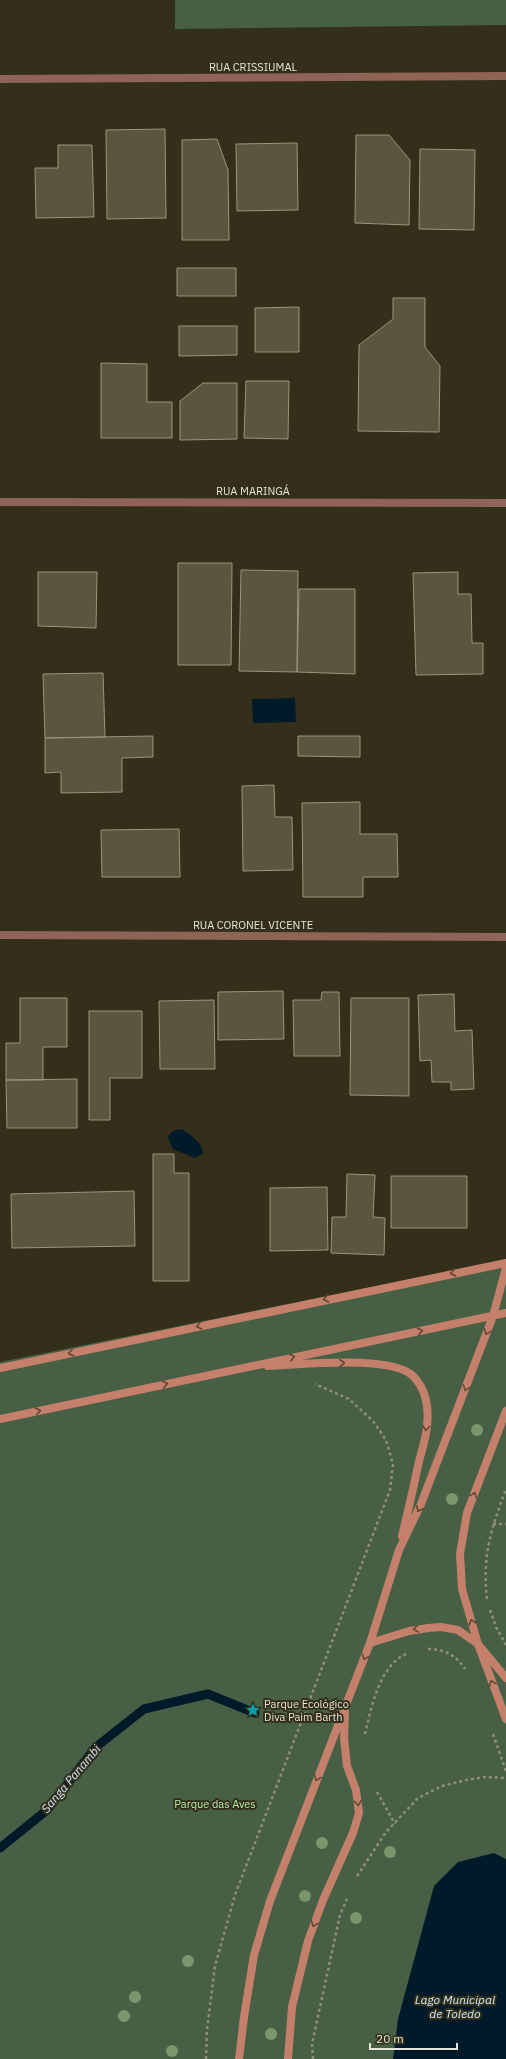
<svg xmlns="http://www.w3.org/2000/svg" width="506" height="2059" viewBox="0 0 506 2059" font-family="'IBM Plex Sans',sans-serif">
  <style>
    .green { fill: #476045 }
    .water { fill: #001a29 }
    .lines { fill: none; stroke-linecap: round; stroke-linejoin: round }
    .stream { stroke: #001a29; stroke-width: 9 }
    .building { fill: #5a553f; stroke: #9b957d }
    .path { stroke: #908d7c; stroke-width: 2.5; stroke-dasharray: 3 3; stroke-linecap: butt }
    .street { stroke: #8f6456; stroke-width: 8 }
    .secondary { stroke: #c5806b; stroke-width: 8 }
    .tree { fill: #79976b }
    .oneway { stroke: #604732 }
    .labels { text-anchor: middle; stroke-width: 4; stroke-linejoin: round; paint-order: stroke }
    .street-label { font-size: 11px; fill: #e6e4d7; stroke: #342f1a }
    .poi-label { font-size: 11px; fill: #e6e4d7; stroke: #342f1a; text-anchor: start }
    .park-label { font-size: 11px; fill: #b2ecad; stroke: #342f1a }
    .water-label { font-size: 12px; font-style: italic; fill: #cae9fc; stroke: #342f1a }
  </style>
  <rect width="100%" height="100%" fill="#342f1a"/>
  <path class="green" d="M175 0H506V25L175 29Z
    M506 1260V2059H0V1362Z"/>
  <path class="water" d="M295 698 296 722 253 723 252 699Z
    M182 1129C191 1136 202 1141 203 1153L195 1158 173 1149 168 1138C171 1131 174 1130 182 1129Z
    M494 1853 506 1859V2059H393L398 2019 434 1886 458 1862Z"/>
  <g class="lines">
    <path class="stream" d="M0 1848 47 1810 96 1747 144 1709 208 1694 255 1713"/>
  </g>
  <path class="building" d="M165 129 166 218 107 219 106 130Z
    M356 135H389L410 160 409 225 355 223Z
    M217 139 228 170 229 240H182V140Z
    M297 143 298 210 237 211 236 144Z
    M58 145H92L94 217 36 218 35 168H58Z
    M420 149 475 150 474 230 419 229Z
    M177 268H236V296H177Z
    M393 298H425V347L440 366 439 432 358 431 359 345 393 319Z
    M299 307V352H255V308Z
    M179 326H237V355L179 356Z
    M101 363 147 364V402H172V438H101Z
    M246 381H289L288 439 244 438Z
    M203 383H237V439L180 440V401Z
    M178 563H232L231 665H178Z
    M241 570 298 571 297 672 239 671Z
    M38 572H97L96 628 38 626Z
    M458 572V594H471L472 643H483V674L416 675 413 573Z
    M299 589H355V674L297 672Z
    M103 673 105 737 45 738 43 674Z
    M153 736V757L122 758V792L61 793V772L45 773V738Z
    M298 736H360V757L298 756Z
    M274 785 275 817H292L293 870 243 871 242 786Z
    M360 802V834H397L398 877H363V897H303L302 803Z
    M179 829 180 877H102L101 830Z
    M283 991 284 1039 218 1040V992Z
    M322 992H339L340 1056H294L293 1000H321Z
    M454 994 455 1031 472 1030 474 1089 451 1090V1082H432L431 1060 420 1061 418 995Z
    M20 998H67V1047H43V1080H6V1043H20Z
    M351 998H409V1096L350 1095Z
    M214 1000 215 1069H160L159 1001Z
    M89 1011H142V1078H110V1120H89Z
    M77 1079V1128H7L6 1080Z
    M153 1154H174V1173H189V1281H153Z
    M347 1174 375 1175 373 1217 385 1218 384 1255 331 1253 332 1217H346Z
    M391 1176H467V1228H391Z
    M327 1187 328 1250 270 1251V1188Z
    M134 1191 135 1246 12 1248 11 1194Z"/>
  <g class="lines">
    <path class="path" d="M493 1524H506
      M487 1599C482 1556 491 1529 506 1489
      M490 1610 496 1627 506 1645
      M428 1649C444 1649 456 1655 465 1669
      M365 1734C371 1709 379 1666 406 1654
      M493 1734 506 1771
      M377 1792 395 1824
      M357 1876 386 1832 418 1798 442 1786 466 1780 485 1777 506 1778
      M206 2059 207 2030 215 1966 235 1895 390 1490 393 1464 386 1440 373 1421 349 1399 315 1384
      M313 2059 312 2044 340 1915 347 1899"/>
    <path class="street" d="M0 79 506 76
      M0 502 506 503
      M0 935 506 937"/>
    <path class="secondary" d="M268 1366C299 1365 393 1354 414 1377 426 1390 429 1408 427 1426 426 1438 422 1450 419 1461 414 1486 408 1511 402 1536
      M0 1368 506 1263
      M506 1411 467 1513 460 1554 462 1589 478 1644 506 1678
      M0 1419 506 1313
      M370 1643 409 1631 428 1628 441 1627 458 1630 478 1644 506 1719
      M239 2059 244 2017 254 1955 270 1901 370 1643 399 1550 421 1504 493 1316 506 1268
      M288 2059 292 2007 308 1941 323 1900 353 1833 359 1813 356 1790 347 1766 344 1738 345 1712"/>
  </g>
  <g class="tree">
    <circle cx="477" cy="1430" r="6"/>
    <circle cx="452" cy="1499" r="6"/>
    <circle cx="322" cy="1843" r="6"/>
    <circle cx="390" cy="1852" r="6"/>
    <circle cx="305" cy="1896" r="6"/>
    <circle cx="356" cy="1918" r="6"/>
    <circle cx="188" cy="1961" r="6"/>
    <circle cx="135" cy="1997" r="6"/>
    <circle cx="124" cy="2016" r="6"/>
    <circle cx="271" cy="2034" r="6"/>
    <circle cx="172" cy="2051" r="6"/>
  </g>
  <defs><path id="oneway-chevron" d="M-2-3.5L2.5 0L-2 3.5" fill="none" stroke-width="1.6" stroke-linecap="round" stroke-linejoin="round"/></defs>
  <g class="oneway">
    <use href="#oneway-chevron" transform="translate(453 1273) rotate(168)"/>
    <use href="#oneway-chevron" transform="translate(326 1299) rotate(168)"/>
    <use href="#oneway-chevron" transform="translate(199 1326) rotate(168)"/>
    <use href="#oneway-chevron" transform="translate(420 1331) rotate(-11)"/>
    <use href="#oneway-chevron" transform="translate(487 1332) rotate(111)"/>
    <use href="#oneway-chevron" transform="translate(71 1353) rotate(168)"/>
    <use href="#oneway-chevron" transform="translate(292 1357) rotate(-13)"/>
    <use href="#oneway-chevron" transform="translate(342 1363) rotate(-1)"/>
    <use href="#oneway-chevron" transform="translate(165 1384) rotate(-12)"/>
    <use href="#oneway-chevron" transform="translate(466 1388) rotate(111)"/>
    <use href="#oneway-chevron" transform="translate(38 1411) rotate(-12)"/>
    <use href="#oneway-chevron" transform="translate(426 1428) rotate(98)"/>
    <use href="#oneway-chevron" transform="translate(474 1495) rotate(-69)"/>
    <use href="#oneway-chevron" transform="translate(419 1509) rotate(115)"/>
    <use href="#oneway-chevron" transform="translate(472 1622) rotate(-107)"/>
    <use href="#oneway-chevron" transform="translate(416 1629) rotate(171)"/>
    <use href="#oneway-chevron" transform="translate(365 1657) rotate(111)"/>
    <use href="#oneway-chevron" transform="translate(492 1683) rotate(-110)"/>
    <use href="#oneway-chevron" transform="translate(317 1778) rotate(111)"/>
    <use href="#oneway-chevron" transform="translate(358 1803) rotate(83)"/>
    <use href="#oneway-chevron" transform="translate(314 1924) rotate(110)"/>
  </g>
  <defs>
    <g id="sight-bare" transform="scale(1.08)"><path d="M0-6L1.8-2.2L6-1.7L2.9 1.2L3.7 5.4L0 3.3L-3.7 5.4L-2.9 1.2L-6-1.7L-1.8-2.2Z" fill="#0f9aa8" stroke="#342f1a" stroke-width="2.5" paint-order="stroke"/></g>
  </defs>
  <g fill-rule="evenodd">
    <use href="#sight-bare" x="253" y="1710"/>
  </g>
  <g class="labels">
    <g class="street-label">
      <text x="253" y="71">RUA CRISSIUMAL</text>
      <text x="253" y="495">RUA MARINGÁ</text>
      <text x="253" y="929">RUA CORONEL VICENTE</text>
    </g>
    <g class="poi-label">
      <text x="264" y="1708">Parque Ecológico<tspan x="264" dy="13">Diva Paim Barth</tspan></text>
    </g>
    <g class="park-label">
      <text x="215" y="1808">Parque das Aves</text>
    </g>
    <g class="water-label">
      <text transform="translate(71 1779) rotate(-50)" y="4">Sanga Panambi</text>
      <text x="455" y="2004">Lago Municipal<tspan x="455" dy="14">de Toledo</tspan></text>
    </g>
  </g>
  <path d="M370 2043v6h87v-6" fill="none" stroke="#e6e4d7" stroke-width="2"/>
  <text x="376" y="2043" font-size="12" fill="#e6e4d7" stroke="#342f1a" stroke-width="3" paint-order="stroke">20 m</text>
</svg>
